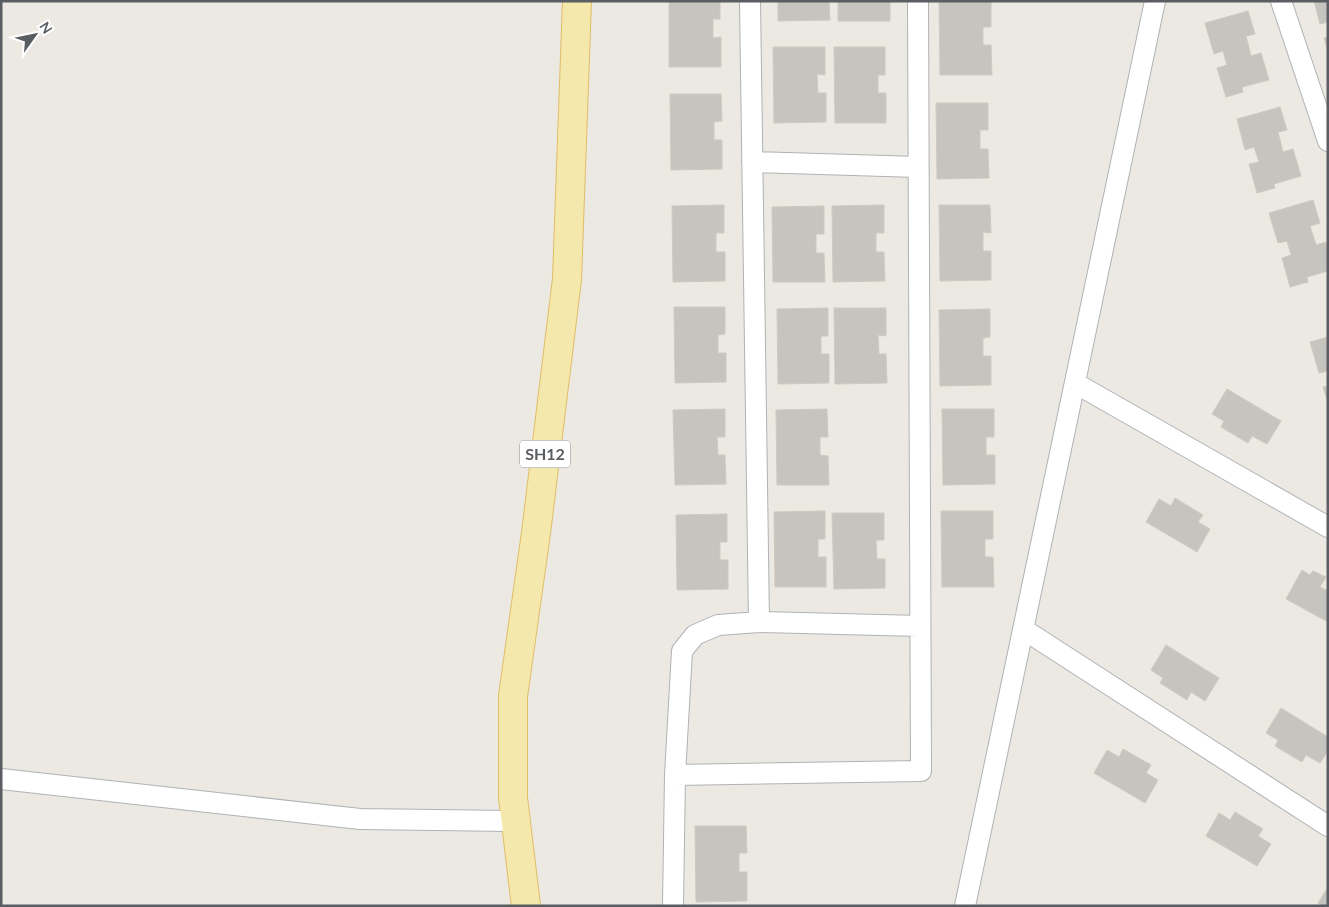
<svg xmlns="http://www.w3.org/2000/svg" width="1329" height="907" viewBox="0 0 1329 907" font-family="Lato,sans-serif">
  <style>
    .building { fill: #c6c4be; stroke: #cfcac1 }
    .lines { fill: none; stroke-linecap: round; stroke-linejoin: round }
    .minor-casing { stroke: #afb2b6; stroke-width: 22 }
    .primary-casing { stroke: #e0bd66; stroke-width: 30 }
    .minor { stroke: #fff; stroke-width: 20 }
    .primary { stroke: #f5e8ad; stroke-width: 28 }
    .labels { text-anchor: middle; stroke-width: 4.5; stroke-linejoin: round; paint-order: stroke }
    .shield { fill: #fff; stroke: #8c8e90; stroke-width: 1 }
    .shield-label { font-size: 16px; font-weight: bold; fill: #5a5d61 }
  </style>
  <rect width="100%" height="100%" fill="#ebe9e2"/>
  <path class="building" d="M669 1H720V19H713V38L721 37V67H669Z
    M778 1H829L830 20 778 21Z
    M838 1H890V21H838Z
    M939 1H991V27H983V45H991L992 75H940Z
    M1314 1H1328V22L1320 24Z
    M1248 11 1255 34 1246 36 1251 56 1261 53 1269 80 1242 87 1243 92 1226 97 1217 68 1227 65 1223 51 1214 54 1205 23Z
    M1328 37V52L1324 38Z
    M773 47H825V75L817 74 818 93H826V122L774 123Z
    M834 47H885V75H878V93H886V123H835Z
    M670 94H721L722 121 714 122V140H722V169L671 170Z
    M936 103H988V130H980V149H988L989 178 937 179Z
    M1280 107 1287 130 1278 132 1283 152 1293 149 1301 176 1274 184 1275 188 1257 193 1249 164 1259 162 1254 147 1245 150 1237 119Z
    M1313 200 1320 223 1310 226 1316 245 1326 242 1328 248V271L1307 277 1308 282 1290 287 1282 258 1291 255 1287 241 1278 243 1269 213Z
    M724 205V233H716V252H725V281L673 282 672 206Z
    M884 205V233H876V252H884L885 281 833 282 832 206Z
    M939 205H990L991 233 983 232V251H991V280L940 281Z
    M824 206V234H816V253H824L825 282H773L772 207Z
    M674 307H725V334L718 335V353H726V382L675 383Z
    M828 308V336H821V354H829V383L778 384 777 309Z
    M834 308H886V336L878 335 879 354H886L887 383 835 384Z
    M990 309V337L983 338V356H991V385L940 386 939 310Z
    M1328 337V371L1319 373 1310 342Z
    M1328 386V403L1323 387Z
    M1227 389 1281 421 1267 444 1252 436 1248 443 1221 427 1224 421 1212 414Z
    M725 409V437H717L718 455H725L726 484 675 485 673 410Z
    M827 409 828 437H820V455L828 456 829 485H777L776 410Z
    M942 409H994V437H986V455H995V484L943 485Z
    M1175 498 1203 515 1198 522 1210 529 1197 552 1146 522 1159 499 1171 506Z
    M825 511V539H818V557H826V587H775L774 512Z
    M941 511H993V539H985V557H993L994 587H942Z
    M832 513H884V540H876L877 559H885V588L834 589Z
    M727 514V542H720V560H728V589L677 590 676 515Z
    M1302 570 1310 575 1313 571 1326 577 1320 587 1328 591V622L1286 599Z
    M1166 645 1219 678 1205 701 1191 692 1187 700 1160 683 1163 678 1151 670Z
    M1281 708 1328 737V751L1320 763 1306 755 1302 762 1275 746 1278 740 1266 733Z
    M1123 749 1151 765 1146 773 1158 780 1145 803 1094 773 1107 750 1119 757Z
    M1235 812 1263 829 1258 836 1271 844 1257 866 1206 836 1219 813 1230 820Z
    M695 826H746L747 853H739V872H747V901L696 902Z
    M1328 887V906H1322L1318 903Z"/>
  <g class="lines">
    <g class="minor-casing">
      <path id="minor" d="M750 1 759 622
        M1281 1 1328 141
        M752 162 918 167
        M1075 383 1328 527
        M1023 629 1328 826
        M675 775 921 771 918 1
        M1 779 360 819 516 821
        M673 906 675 775 682 651 695 635 718 625 759 622 920 626
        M965 906 1155 1"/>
    </g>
    <g class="primary-casing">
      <path id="primary" d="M526 906 513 798V696L536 533 567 279 577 1"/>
    </g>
    <use href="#minor" class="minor"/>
    <use href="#primary" class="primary"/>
  </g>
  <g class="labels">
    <rect class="shield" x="520" y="440.5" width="50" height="27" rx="4"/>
    <g class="shield-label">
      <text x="545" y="460">SH12</text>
    </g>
  </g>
  <rect width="1329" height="907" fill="none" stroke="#5a5d61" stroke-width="5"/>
  <g transform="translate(35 35) rotate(57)" stroke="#ffffff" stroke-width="4" paint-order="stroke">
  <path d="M0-4L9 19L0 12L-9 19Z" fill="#5a5d61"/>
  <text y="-8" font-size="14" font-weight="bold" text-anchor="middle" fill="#5a5d61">N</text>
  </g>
</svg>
